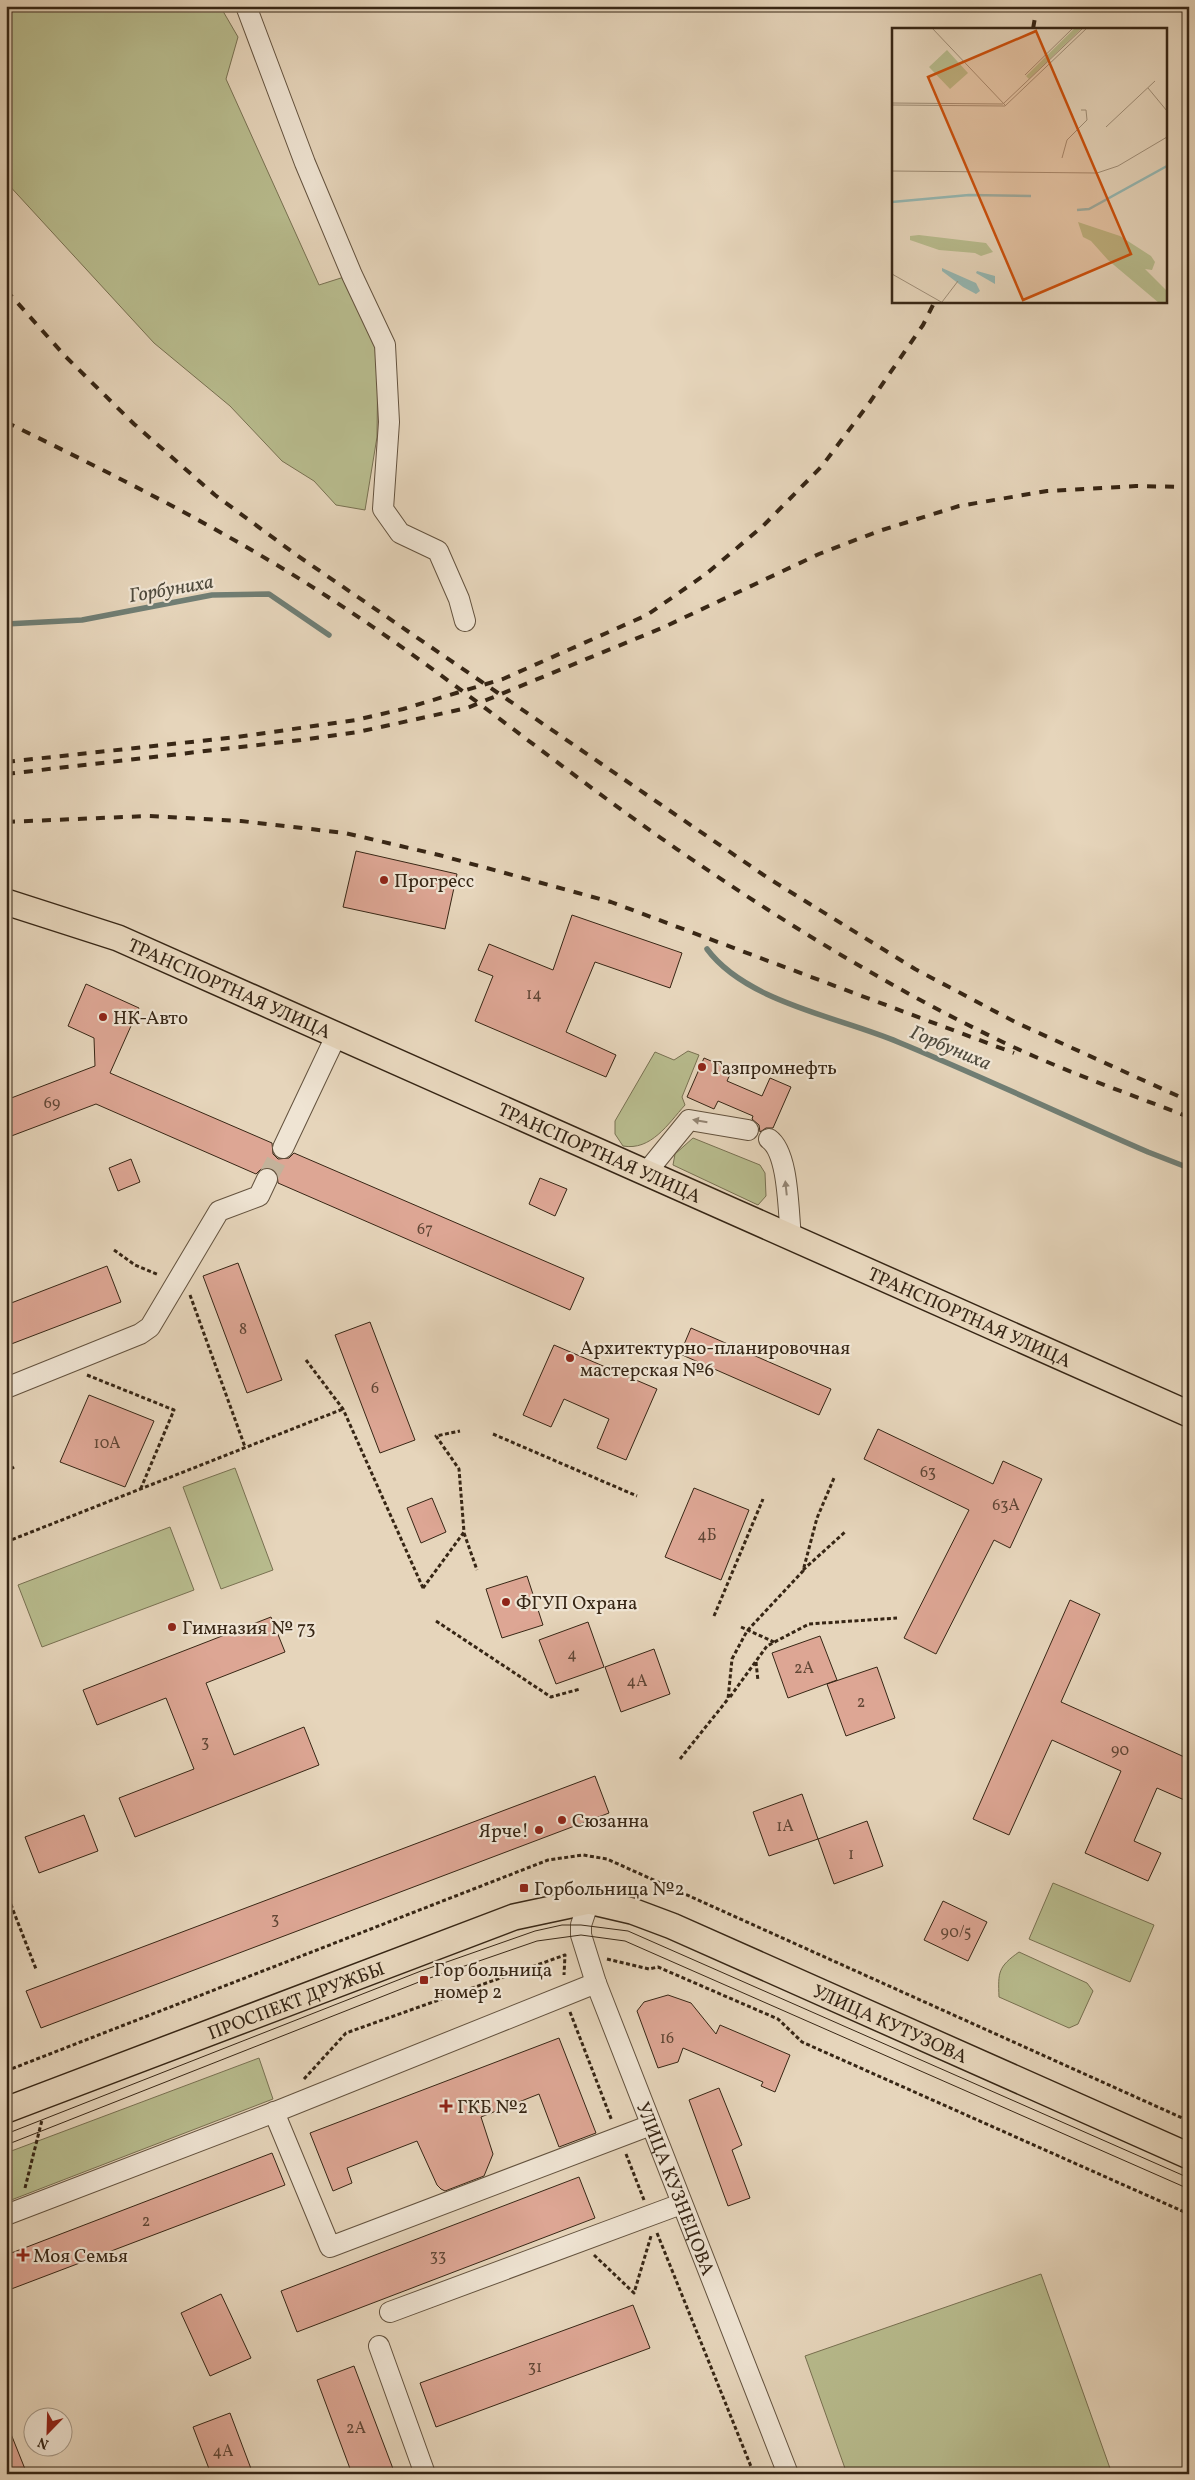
<svg xmlns="http://www.w3.org/2000/svg" width="1195" height="2480" viewBox="0 0 1195 2480" font-family="Vollkorn,serif">
  <style>
    .green { fill: #b8bc8e; stroke: #787152 }
    .lines { fill: none; stroke-linecap: round; stroke-linejoin: round }
    .stream { stroke: #707e74; stroke-width: 5.5 }
    .building { fill: #dda694; stroke: #372615 }
    .minor-tunnel { stroke: #c3b29a; stroke-width: 20; stroke-dasharray: 20 10; stroke-linecap: butt }
    .minor-casing { stroke: #63523e; stroke-width: 22 }
    .major-casing { stroke: #372615; stroke-width: 28 }
    .path { stroke: #372615; stroke-width: 3; stroke-dasharray: 4 2.5; stroke-linecap: butt }
    .minor { stroke: #efe4d3; stroke-width: 20 }
    .major { stroke: #e6d5bb; stroke-width: 25 }
    .tram { stroke: #372615; stroke-width: 1 }
    .rail { stroke: #372615; stroke-width: 4; stroke-dasharray: 9 9; stroke-linecap: butt }
    .oneway { fill: #938574 }
    .poi-dot { fill: #8f2418; stroke: #efe4d3; stroke-width: 2 }
    .labels { text-anchor: middle; stroke-width: 4.5; stroke-linejoin: round; paint-order: stroke }
    .number-label { font-size: 16px; fill: #604635 }
    .poi-label { font-size: 19px; fill: #372615; stroke: #efe4d3; text-anchor: start }
    .street-label { font-size: 19px; fill: #372615; stroke: #efe4d3 }
    .water-label { font-size: 20px; font-style: italic; fill: #4f4a3c; stroke: #efe4d3 }
    .inset-river { fill: none; stroke: #96b8b3; stroke-width: 2.5 }
    .inset-road { fill: none; stroke: #a08f79; stroke-width: 1 }
    .view { fill: #cd510d; fill-opacity: 0.15; stroke: #cd510d; stroke-width: 2.5 }
    .inset-edge { fill: none; stroke: #372615; stroke-width: 2.5 }
  </style>
  <rect width="100%" height="100%" fill="#e6d5bb"/>
  <filter id="stains"><feTurbulence type="fractalNoise" baseFrequency=".004" numOctaves="4"/><feColorMatrix values="0 0 0 0 .2 0 0 0 0 .09 0 0 0 0 .02 0 0 0 .5 -.17"/></filter>
  <radialGradient id="worn" r=".72"><stop offset=".6" stop-color="#630" stop-opacity="0"/><stop offset="1" stop-color="#630" stop-opacity=".3"/></radialGradient>
  <path class="green" d="M6 6H220L238 37 226 79 319 285 344 277 378 349 377 437 365 510 336 505 314 481 282 461 230 406 154 343 6 182Z
    M688 1051 699 1055 682 1097 685 1105C668 1124 651 1151 623 1146L615 1134V1121L655 1052 674 1060Z
    M693 1138 760 1165 765 1173 766 1196 758 1205 673 1165 675 1154Z
    M235 1468 273 1570 221 1589 183 1487Z
    M170 1527 194 1590 42 1647 18 1585Z
    M1053 1883 1154 1925 1130 1982 1029 1939Z
    M1019 1952 1087 1983 1093 1991 1078 2024 1069 2028 999 1997C998 1972 998 1967 1019 1952Z
    M259 2058 273 2099 6 2202V2153Z
    M1041 2274 1112 2474H847L805 2356Z"/>
  <g class="lines">
    <path class="stream" d="M6 624 82 620 212 595 269 594 329 635
      M707 949C746 1002 839 1017 898 1042 983 1077 1065 1116 1148 1152L1189 1168"/>
  </g>
  <path class="building" d="M356 851 457 874 445 929 343 907Z
    M572 915 682 953 670 988 595 962 566 1032 616 1055 606 1077 475 1021 493 976 478 970 489 944 553 970Z
    M86 984 139 1008 110 1073 272 1143 273 1154 278 1159 289 1158 294 1153 584 1278 570 1310 278 1183 277 1173 272 1168 261 1169 256 1174 96 1104 6 1138V1100L95 1066 94 1038 68 1026Z
    M704 1058 732 1070 727 1081 762 1096 770 1078 791 1087 773 1128H766L760 1132 759 1125 752 1119 753 1116 718 1101 714 1109 687 1097Z
    M131 1159 140 1182 118 1191 109 1168Z
    M540 1178 567 1189 555 1216 529 1204Z
    M238 1263 282 1380 247 1393 203 1276Z
    M107 1266 121 1302 6 1346V1305Z
    M370 1322 415 1440 380 1453 335 1335Z
    M691 1328 831 1389 819 1415 680 1354Z
    M554 1345 657 1389 626 1460 597 1448 609 1419 564 1399 551 1427 523 1415Z
    M89 1395 154 1421 125 1487 60 1462Z
    M878 1429 993 1484 1003 1461 1042 1479 1010 1548 994 1540 936 1654 904 1638 969 1510 864 1459Z
    M694 1488 749 1510 721 1580 665 1557Z
    M432 1498 446 1532 421 1543 407 1508Z
    M527 1576 543 1625 502 1638 486 1589Z
    M1070 1600 1100 1614 1061 1702 1189 1759V1802L1157 1788 1134 1841 1161 1853 1148 1881 1085 1853 1121 1771 1052 1740 1009 1835 973 1819Z
    M271 1617 285 1652 206 1683 234 1755 304 1727 319 1765 135 1837 119 1798 194 1769 166 1698 97 1725 83 1690Z
    M588 1622 604 1667 556 1684 539 1640Z
    M820 1636 837 1680 788 1698 772 1653Z
    M654 1649 670 1694 621 1712 605 1667Z
    M877 1667 895 1718 846 1736 827 1684Z
    M595 1776 609 1813 41 2028 26 1991Z
    M802 1794 818 1839 769 1856 753 1812Z
    M84 1815 98 1851 39 1873 25 1837Z
    M867 1821 883 1866 834 1884 818 1839Z
    M943 1901 987 1922 968 1961 924 1940Z
    M668 1995 691 2003 716 2034 720 2025 790 2055 775 2092 761 2086 763 2082 683 2048 678 2062 658 2068 637 2011 644 2002Z
    M559 2038 596 2133 559 2147 539 2094 481 2117 493 2154 484 2176 445 2191 441 2189 437 2185 417 2141 347 2168 352 2183 333 2191 310 2133Z
    M719 2088 742 2145 732 2150 750 2198 728 2206 689 2100Z
    M272 2153 285 2185 6 2291V2255Z
    M579 2177 595 2218 297 2332 281 2291Z
    M221 2294 251 2358 210 2376 181 2313Z
    M633 2305 650 2348 436 2427 420 2383Z
    M354 2366 395 2474H352L317 2380Z
    M230 2413 253 2474H211L193 2427Z
    M6 2424H7L27 2474H6Z"/>
  <g class="lines">
    <path class="minor-tunnel" d="M267 1179 283 1148"/>
    <g class="minor-casing">
      <g id="minor">
        <path d="M246 6 305 163 352 275 385 345 389 422 383 509 400 533 438 551 459 599 465 621"/>
        <path d="M769 1139C789 1153 788 1212 791 1236"/>
        <path d="M283 1148 336 1036"/>
        <path d="M645 1174 689 1120 748 1130"/>
        <path d="M6 1388 140 1334 150 1327 219 1211 259 1196 267 1179"/>
        <path id="s1" d="M589 1901 581 1925V1935L596 1983 788 2474"/>
        <path d="M274 2112 330 2247 651 2125"/>
        <path d="M6 2215 280 2110 596 1983"/>
        <path d="M390 2312 681 2204"/>
        <path d="M379 2346 425 2474"/>
      </g>
    </g>
    <g class="major-casing">
      <g id="major">
        <path id="s2" d="M6 902 118 938 1189 1414"/>
        <path id="s3" d="M6 2110 514 1917 589 1901 632 1911 672 1926 1189 2156"/>
      </g>
    </g>
    <path class="path" d="M114 1250 135 1265 159 1275
      M190 1295 245 1447
      M306 1360 343 1409 423 1588
      M87 1375 174 1410 141 1488
      M493 1434 637 1496
      M6 1472 14 1467
      M464 1533 477 1570
      M6 1542 343 1409
      M803 1570 845 1532
      M423 1588 464 1532 459 1469 436 1436 460 1431
      M714 1616 763 1499
      M436 1621 551 1697 580 1689
      M741 1627 774 1642
      M756 1662 758 1681
      M730 1697 767 1646 809 1624 897 1618
      M680 1759 728 1699 732 1659 747 1631 803 1571 817 1518 834 1478
      M6 1892 36 1969
      M607 1959 649 1969 658 1967 778 2019 802 2042 1189 2214
      M570 2012 612 2121
      M6 2071 548 1860 583 1855 607 1859 1189 2121
      M304 2079 346 2033 565 1955 564 1975
      M626 2154 644 2200
      M25 2188 42 2120
      M657 2233 754 2474
      M594 2255 634 2293 651 2236"/>
    <use href="#minor" class="minor"/>
    <use href="#major" class="major"/>
    <path class="tram" d="M6 2134 421 1971 535 1931 562 1925H581L628 1931 1189 2178
      M6 2145 424 1980 537 1941 581 1935 625 1941 1189 2189"/>
    <path class="rail" d="M1033 29 1037 6
      M6 290 65 356 134 424 215 495 298 556 768 878 915 969 1017 1023 1189 1101
      M6 422C116 476 225 530 328 597 452 677 565 773 687 856 789 926 897 992 1009 1045 1067 1072 1129 1094 1189 1117
      M6 762 237 737 356 720 403 709 503 679 647 615 706 574 763 526 822 466 870 402 923 325 935 301
      M6 774 301 740 358 732 467 708 662 628 819 554 879 531 959 506 1047 491 1136 486 1189 487
      M6 822 148 816 241 821 345 833 439 855 611 902 1014 1053"/>
  </g>
  <defs><path id="oneway-solid" d="M-6-.8H1V-3.2L6.5 0L1 3.2V.8H-6Z" transform="scale(1.25)"/></defs>
  <g class="oneway">
    <use href="#oneway-solid" transform="translate(700 1121) rotate(-170)"/>
    <use href="#oneway-solid" transform="translate(786 1188) rotate(-96)"/>
  </g>
  <g class="poi-dot">
    <circle cx="384" cy="880" r="5"/>
    <circle cx="103" cy="1017" r="5"/>
    <circle cx="702" cy="1067" r="5"/>
    <circle cx="570" cy="1358" r="5"/>
    <circle cx="506" cy="1602" r="5"/>
    <circle cx="172" cy="1627" r="5"/>
    <circle cx="562" cy="1820" r="5"/>
    <circle cx="539" cy="1830" r="5"/>
    <rect x="519" y="1883" width="10" height="10" rx="2.5"/>
    <rect x="419" y="1975" width="10" height="10" rx="2.5"/>
    <path d="M443.5 2098.5h5v5h5v5h-5v5h-5v-5h-5v-5h5z"/>
    <path d="M20.5 2247.5h5v5h5v5h-5v5h-5v-5h-5v-5h5z"/>
  </g>
  <g class="labels">
    <g class="number-label">
      <text x="534" y="999">14</text>
      <text x="52" y="1108">69</text>
      <text x="425" y="1234">67</text>
      <text x="243" y="1334">8</text>
      <text x="375" y="1393">6</text>
      <text x="107" y="1448">10А</text>
      <text x="928" y="1477">63</text>
      <text x="1006" y="1510">63А</text>
      <text x="707" y="1540">4Б</text>
      <text x="572" y="1659">4</text>
      <text x="804" y="1673">2А</text>
      <text x="637" y="1686">4А</text>
      <text x="861" y="1707">2</text>
      <text x="205" y="1747">3</text>
      <text x="1120" y="1755">90</text>
      <text x="785" y="1831">1А</text>
      <text x="851" y="1859">1</text>
      <text x="275" y="1924">3</text>
      <text x="956" y="1937">90/5</text>
      <text x="667" y="2043">16</text>
      <text x="146" y="2226">2</text>
      <text x="438" y="2261">33</text>
      <text x="535" y="2372">31</text>
      <text x="356" y="2433">2А</text>
      <text x="223" y="2456">4А</text>
    </g>
    <g class="poi-label">
      <text x="394" y="887">Прогресс</text>
      <text x="113" y="1024">НК-Авто</text>
      <text x="712" y="1074">Газпромнефть</text>
      <text x="580" y="1354">Архитектурно-планировочная<tspan x="580" dy="22">мастерская №6</tspan></text>
      <text x="516" y="1609">ФГУП Охрана</text>
      <text x="182" y="1634">Гимназия № 73</text>
      <text x="572" y="1827">Сюзанна</text>
      <text x="529" y="1837" text-anchor="end">Ярче!</text>
      <text x="534" y="1895">Горбольница №2</text>
      <text x="434" y="1976">Гор больница<tspan x="434" dy="22">номер 2</tspan></text>
      <text x="457" y="2113">ГКБ №2</text>
      <text x="33" y="2262">Моя Семья</text>
    </g>
    <g class="street-label">
      <text dy="7" stroke="none"><textPath href="#s2" startOffset="240">ТРАНСПОРТНАЯ УЛИЦА</textPath></text>
      <text dy="7" stroke="none"><textPath href="#s2" startOffset="645">ТРАНСПОРТНАЯ УЛИЦА</textPath></text>
      <text dy="7" stroke="none"><textPath href="#s2" startOffset="1050">ТРАНСПОРТНАЯ УЛИЦА</textPath></text>
      <text dy="7" stroke="none"><textPath href="#s3" startOffset="310">ПРОСПЕКТ ДРУЖБЫ</textPath></text>
      <text dy="7" stroke="none"><textPath href="#s3" startOffset="946">УЛИЦА КУТУЗОВА</textPath></text>
      <text dy="7" stroke="none"><textPath href="#s1" startOffset="306">УЛИЦА КУЗНЕЦОВА</textPath></text>
    </g>
    <g class="water-label">
      <text transform="translate(171 588) rotate(-10)" y="7">Горбуниха</text>
      <text transform="translate(951 1047) rotate(23)" y="7">Горбуниха</text>
    </g>
  </g>
  <g transform="translate(892 28)">
    <rect width="275" height="275" fill="#e6d5bb"/>
    <path d="M183 0H190L137 51 134 48ZM55 22 76 45 58 61 37 39ZM186 194 228 208 259 228 263 234 260 242 253 241 275 263V275H267L216 232 199 213 191 209ZM27 207 94 215 101 224 89 228 83 225 47 222 18 212V208Z" fill="#b8bc8e"/>
    <path d="M50 240 84 255 88 263 84 266 71 259 50 243ZM85 243 103 248V256L84 245Z" fill="#96b8b3"/>
    <path class="inset-river" d="M0 174 77 167 139 168M185 182 197 181 275 138"/>
    <path class="inset-road" d="M40 0 113 77M133 47 181 0M256 60 275 83M0 75 111 76 191 0M0 77 113 78 195 0M214 99 263 53M170 130 175 112 195 92 194 82H189M0 143 205 145 226 138 275 109M0 246 51 275M50 274 66 253"/>
    <path class="view" d="M144 3 239 226 131 272 36 49Z"/>
    <rect width="275" height="275" class="inset-edge"/>
  </g>
  <rect width="1195" height="2480" fill="none" stroke="#e6d5bb" stroke-width="25"/>
  <rect x="8" y="8" width="1180" height="2465" fill="none" stroke="#372615" stroke-width="2.5"/>
  <rect x="12" y="12" width="1170" height="2455" fill="none" stroke="#372615"/>
  <g transform="translate(48 2432) rotate(203)"><circle r="24" fill="#efe4d3" stroke="#a59887"/>
  <path d="M0-4L9 19L0 12L-9 19Z" fill="#8f2418"/>
  <text y="-8" font-size="14" font-weight="bold" text-anchor="middle" fill="#372615">N</text>
  </g>
  <rect width="100%" height="100%" filter="url(#stains)"/>
  <rect width="100%" height="100%" fill="url(#worn)"/>
</svg>
